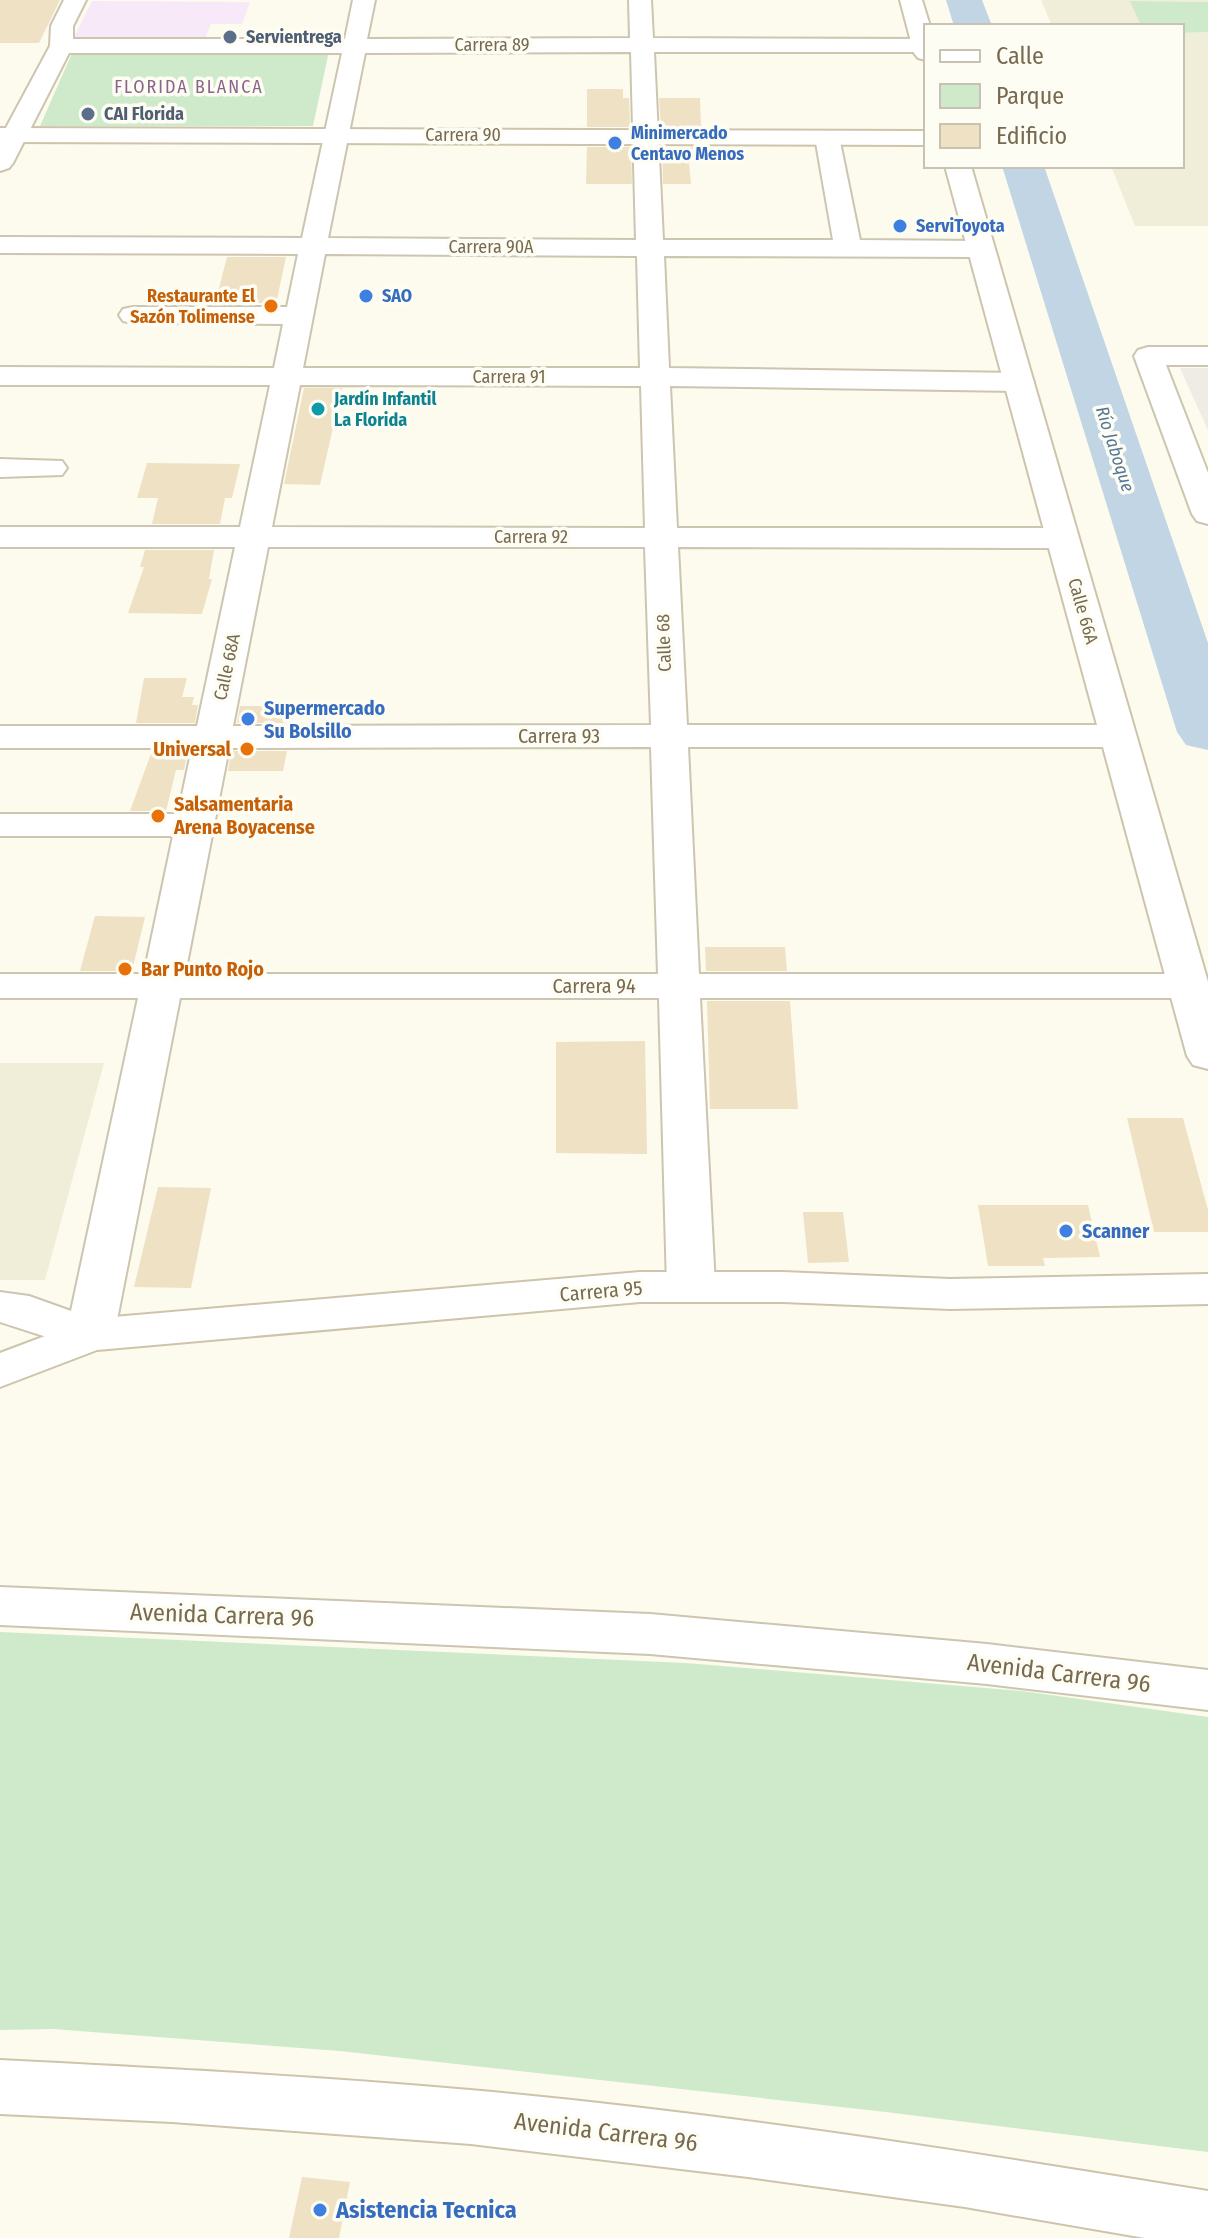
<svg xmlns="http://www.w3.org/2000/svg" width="1208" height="2238" viewBox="0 0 1208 2238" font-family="'Fira Sans Condensed',sans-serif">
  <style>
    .residential { fill: #f0edd9 }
    .industrial { fill: #eeece5 }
    .education { fill: #f8e9f9 }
    .green { fill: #ceeacb }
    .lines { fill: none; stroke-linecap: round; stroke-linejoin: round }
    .river { fill: #c1d5e5; fill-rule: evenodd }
    .building { fill: #eee1c4 }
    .street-casing { stroke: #ccc5b0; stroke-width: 4 }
    .secondary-casing { stroke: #cdc4ab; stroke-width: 4 }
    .street { fill: #fff; fill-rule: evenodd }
    .secondary { fill: #fff; fill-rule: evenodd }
    .service-dot { fill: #5c6f8a; stroke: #fefdf4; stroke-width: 3 }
    .shop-dot { fill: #3f7fe0; stroke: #fefdf4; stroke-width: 3 }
    .food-dot { fill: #e8710a; stroke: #fefdf4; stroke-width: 3 }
    .culture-dot { fill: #0f9aa8; stroke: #fefdf4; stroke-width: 3 }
    .labels { text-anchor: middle; stroke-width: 7; stroke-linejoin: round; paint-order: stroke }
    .far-service-label { font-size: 18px; font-weight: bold; fill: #4e5e75; stroke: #fefdf4; text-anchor: start }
    .far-street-label { font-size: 18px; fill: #776a50; stroke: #fefdf4 }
    .far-neighbourhood-label { font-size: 18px; letter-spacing: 2px; fill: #8a648b; stroke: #fefdf4 }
    .far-shop-label { font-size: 18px; font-weight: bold; fill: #366cbe; stroke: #fefdf4; text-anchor: start }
    .far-food-label { font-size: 18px; font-weight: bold; fill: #c56008; stroke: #fefdf4; text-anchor: end }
    .far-culture-label { font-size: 18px; font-weight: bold; fill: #0d838f; stroke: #fefdf4; text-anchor: start }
    .far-water-label { font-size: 18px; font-style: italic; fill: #517697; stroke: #fefdf4 }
    .shop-label { font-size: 20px; font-weight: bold; fill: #366cbe; stroke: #fefdf4; text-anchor: start }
    .street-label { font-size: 20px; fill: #776a50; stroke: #fefdf4 }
    .food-label { font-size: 20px; font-weight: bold; fill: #c56008; stroke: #fefdf4; text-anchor: start }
    .near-street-label { font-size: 24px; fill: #776a50; stroke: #fefdf4 }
    .near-shop-label { font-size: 24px; font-weight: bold; fill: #366cbe; stroke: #fefdf4; text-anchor: start }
  </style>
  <rect width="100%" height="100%" fill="#fcfbed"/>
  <path class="residential" d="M1041 0H1208V2L1131 1 1141 26H1052Z
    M1208 32V226H1135L1111 166H1182V33Z
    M0 1063H104L45 1280H0Z"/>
  <path class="industrial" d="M1180 368H1208V430Z"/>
  <path class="education" d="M92 1 250 2 242 24H211L205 39H73Z"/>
  <path class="green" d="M1130 1 1208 2V32L1182 33V26H1141Z
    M73 51H329L313 126H40Z
    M0 1632 686 1663 1022 1691 1208 1717V2152L886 2112 340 2051 53 2029 0 2030Z"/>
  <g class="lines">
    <path class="river" d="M946 0H982L992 26H954Z
      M1002 166H1044L1208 643V750L1186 745 1177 732Z"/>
  </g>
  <path class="building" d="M0 0H60L39 43H0Z
    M587 89H623V98H629L630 127H587Z
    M659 98H700L701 127H661Z
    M587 147H631L632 184H586Z
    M662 147H701L702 153H688L691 184H663Z
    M227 257H286L276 304 216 300Z
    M304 388H342L320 485 284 484Z
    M147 463 240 464 232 498H225L220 524H152L158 498H137Z
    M145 550H214L209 579H212L202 614 128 613 144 567H140Z
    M144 678H187L182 697H194L192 705H198L195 723H136Z
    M240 706H296L292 723H237Z
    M152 751H188L184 770H176L166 811H130Z
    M231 751H287L283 771H228Z
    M95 916 145 917 132 971H80Z
    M705 947H785L787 971H706Z
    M707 1001H790L798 1109H710Z
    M645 1041 647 1154 556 1153V1042Z
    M1127 1118H1183L1208 1210V1232H1154Z
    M158 1187 211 1188 191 1288 134 1287Z
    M978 1205H1088L1100 1257 1043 1258 1045 1266H988Z
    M803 1212H843L849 1262 808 1263Z
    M302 2177 350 2182 339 2238H289Z"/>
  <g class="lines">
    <g class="street-casing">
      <path id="street" d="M64 0H86L73 26V39H345L353 0H375L367 39 630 38 629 0H651L653 38 926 39 924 52H654L663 240H833L815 137 818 132H836L839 137 860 240 981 241 990 243 994 249 990 255 981 257 664 256 669 368 1019 373 1029 376 1034 382 1029 388 1019 391 670 386 677 528H1062L1074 531 1078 538 1074 545 1062 548 678 547 687 725H1118L1131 728 1136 736 1131 744 1118 747H688L699 974H1188L1203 977 1208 985 1203 995 1188 998H700L715 1286 708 1297 691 1301 674 1297 667 1286 659 998H180L114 1335 107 1346 90 1351 0 1322V1292L29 1296 71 1311 138 998H0V974H144L173 836H0V814H178L192 748H0V726H197L235 547H0V527H240L270 385H0V367L274 368 283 324 133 323 123 321 119 315 123 309 133 307H287L298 254 0 253V237L302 238 342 53H69L13 163 9 168 0 171V139L50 46 51 26ZM631 52 636 240 328 238 365 53ZM325 254 637 256 640 368H303ZM300 385 641 386 645 528 272 527ZM268 547H645L651 725 233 726ZM651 747 658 974H185L229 748Z
        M1148 347H1208V365H1166L1208 473V524L1197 521 1192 514 1134 356 1138 350Z
        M0 459 62 461 67 468 62 475 0 477Z
        M0 1587 650 1614 987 1644 1208 1670V1710L987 1684 650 1654 0 1625Z"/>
    </g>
    <g class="secondary-casing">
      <path id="secondary" d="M900 0H922L930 26H926V60L918 58 914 53Z
        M0 128 926 131V145L0 142Z
        M945 166H971L1208 982V1069L1193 1065 1187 1056Z
        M640 1272H783L950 1279 1208 1274V1304L950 1309 783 1302H640L97 1350 0 1387V1353L90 1319Z
        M0 2060C157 2068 313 2076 470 2090 717 2112 963 2151 1208 2191V2238H1145L965 2207 748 2177 471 2144 172 2122 0 2114Z"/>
    </g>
    <use href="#street" class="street"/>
    <use href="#secondary" class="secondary"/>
  </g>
  <g class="service-dot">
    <circle cx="230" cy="37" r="8"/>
    <circle cx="88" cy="114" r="8"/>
  </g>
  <g class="shop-dot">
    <circle cx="615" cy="143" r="8"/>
    <circle cx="900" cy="226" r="8"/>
    <circle cx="366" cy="296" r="8"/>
    <circle cx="248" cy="719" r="8"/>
    <circle cx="1066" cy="1231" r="8"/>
    <circle cx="320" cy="2210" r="8"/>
  </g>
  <g class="food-dot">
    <circle cx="271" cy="306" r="8"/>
    <circle cx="247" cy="749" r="8"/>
    <circle cx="158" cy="816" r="8"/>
    <circle cx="125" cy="969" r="8"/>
  </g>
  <circle class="culture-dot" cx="318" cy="409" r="8"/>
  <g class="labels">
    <g class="far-service-label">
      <text x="246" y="43">Servientrega</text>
      <text x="104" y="120">CAI Florida</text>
    </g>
    <g class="far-street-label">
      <text x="492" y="51">Carrera 89</text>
      <text x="463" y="141">Carrera 90</text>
      <text x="491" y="253">Carrera 90A</text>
      <text x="509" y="383">Carrera 91</text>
      <text x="531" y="543">Carrera 92</text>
      <text transform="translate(1083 611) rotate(74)" y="6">Calle 66A</text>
      <text transform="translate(664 643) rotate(-92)" y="6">Calle 68</text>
      <text transform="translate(227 667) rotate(-78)" y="6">Calle 68A</text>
    </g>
    <g class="far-neighbourhood-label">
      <text x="189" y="93">FLORIDA BLANCA</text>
    </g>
    <g class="far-shop-label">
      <text x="631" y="139">Minimercado<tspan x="631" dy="21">Centavo Menos</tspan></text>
      <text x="916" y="232">ServiToyota</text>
      <text x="382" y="302">SAO</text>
    </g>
    <g class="far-food-label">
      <text x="255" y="302">Restaurante El<tspan x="255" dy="21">Sazón Tolimense</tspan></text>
    </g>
    <g class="far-culture-label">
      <text x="334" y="405">Jardín Infantil<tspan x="334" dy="21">La Florida</tspan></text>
    </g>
    <g class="far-water-label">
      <text transform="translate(1115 449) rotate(72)" y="6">Río Jaboque</text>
    </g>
    <g class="shop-label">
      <text x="264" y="715">Supermercado<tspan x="264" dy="23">Su Bolsillo</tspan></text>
      <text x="1082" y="1238">Scanner</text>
    </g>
    <g class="street-label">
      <text x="559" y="743">Carrera 93</text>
      <text x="594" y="993">Carrera 94</text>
      <text transform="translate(601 1291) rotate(-5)" y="7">Carrera 95</text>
    </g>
    <g class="food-label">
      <text x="231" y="756" text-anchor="end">Universal</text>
      <text x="174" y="811">Salsamentaria<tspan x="174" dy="23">Arena Boyacense</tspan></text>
      <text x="141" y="976">Bar Punto Rojo</text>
    </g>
    <g class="near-street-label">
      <text transform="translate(222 1615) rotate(2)" y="8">Avenida Carrera 96</text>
      <text transform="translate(1059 1673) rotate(7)" y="8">Avenida Carrera 96</text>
      <text transform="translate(606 2132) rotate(7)" y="8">Avenida Carrera 96</text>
    </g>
    <g class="near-shop-label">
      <text x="336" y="2218">Asistencia Tecnica</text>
    </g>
  </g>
  <rect x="924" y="24" width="260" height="144" fill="#fefdf4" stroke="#c8c2b2" stroke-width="2"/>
  <rect x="940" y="50" width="40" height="12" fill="#ffffff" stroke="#c8c2b2" stroke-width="2"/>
  <text x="996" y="64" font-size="24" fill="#776a50">Calle</text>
  <rect x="940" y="84" width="40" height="24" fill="#ceeacb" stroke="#c8c2b2" stroke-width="2"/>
  <text x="996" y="104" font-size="24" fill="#776a50">Parque</text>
  <rect x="940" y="124" width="40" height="24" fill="#eee1c4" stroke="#c8c2b2" stroke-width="2"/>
  <text x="996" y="144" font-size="24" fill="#776a50">Edificio</text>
</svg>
